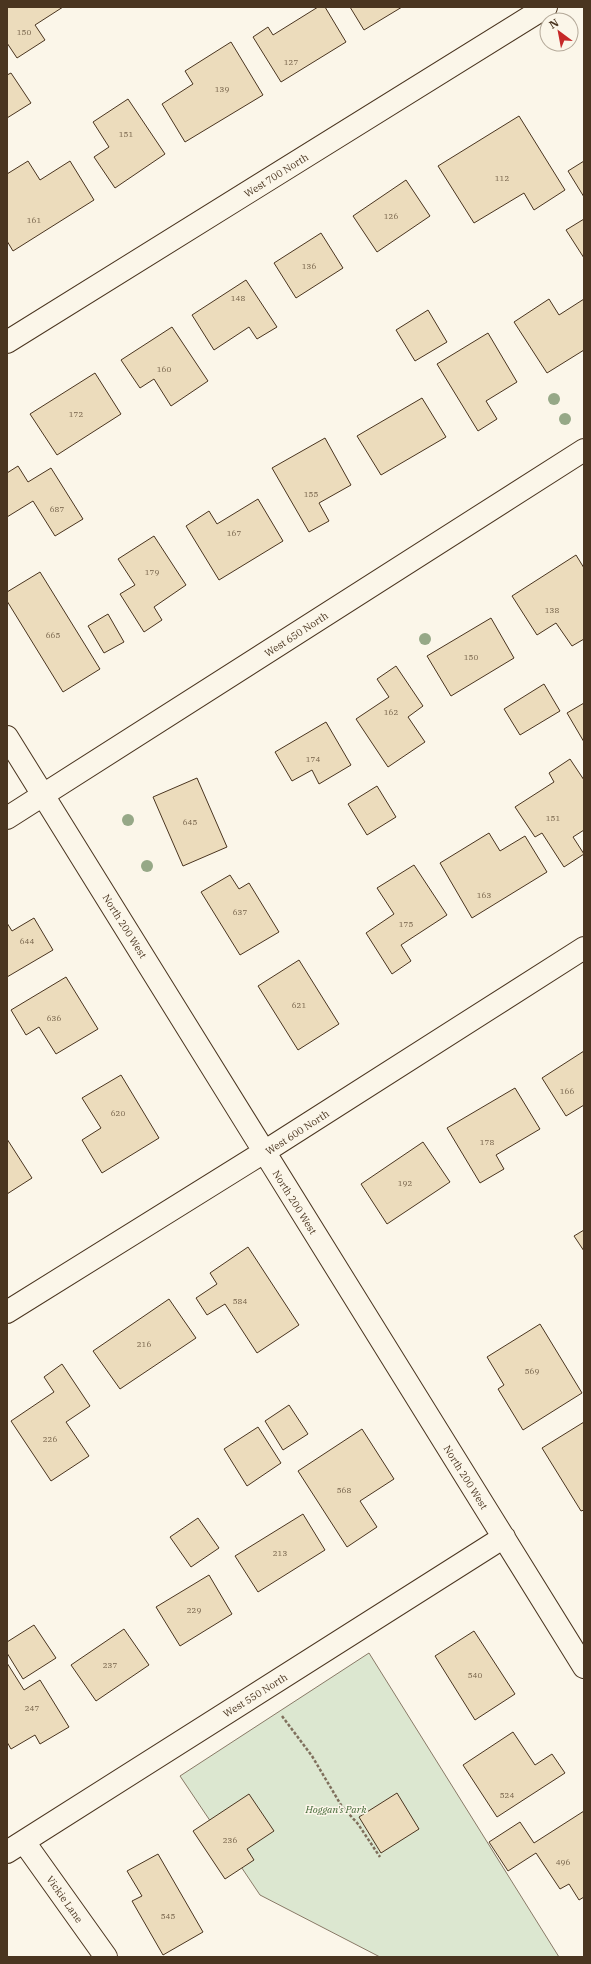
<svg xmlns="http://www.w3.org/2000/svg" width="591" height="1964" viewBox="0 0 591 1964" font-family="'IBM Plex Serif',serif">
  <style>
    .green { fill: #dce7d0; stroke: #887966 }
    .building { fill: #ecdcbc; stroke: #4a3520 }
    .lines { fill: none; stroke-linecap: round; stroke-linejoin: round }
    .minor-casing { stroke: #4a3520; stroke-width: 24 }
    .path { stroke: #7f6f5c; stroke-width: 2.5; stroke-dasharray: 3 2; stroke-linecap: butt }
    .minor { stroke: #fbf6e9; stroke-width: 22 }
    .tree { fill: #96a887 }
    .labels { text-anchor: middle; stroke-width: 3; stroke-linejoin: round; paint-order: stroke }
    .number-label { font-size: 8px; fill: #725f47 }
    .street-label { font-size: 10px; fill: #4a3520; stroke: #fbf6e9 }
    .park-label { font-size: 10px; font-style: italic; fill: #436837; stroke: #fbf6e9 }
  </style>
  <rect width="100%" height="100%" fill="#fbf6e9"/>
  <path class="green" d="M369 1653 559 1957H380L260 1895 180 1776Z"/>
  <path class="building" d="M7 7H63L35 25 45 40 17 58 7 43Z
    M318 7H325L346 42 281 82 253 37 268 27 273 35Z
    M350 7H402L364 30Z
    M231 42 263 95 185 142 162 104 193 84 185 71Z
    M11 73 31 103 7 118V75Z
    M128 99 165 154 115 188 94 157 109 147 93 122Z
    M519 116 565 190 534 210 524 193 474 223 438 166Z
    M28 161 40 180 70 161 94 200 13 251 7 241V174Z
    M584 161V197L568 171Z
    M406 180 430 216 377 252 353 216Z
    M584 219V258L566 230Z
    M321 233 343 268 296 298 274 263Z
    M246 280 277 327 257 339 249 327 214 350 192 315Z
    M549 299 559 315 584 299V350L547 373 514 322Z
    M428 310 447 342 415 361 396 330Z
    M172 327 208 381 171 406 154 379 140 388 121 360Z
    M488 333 517 382 486 401 497 419 478 431 437 364Z
    M95 373 121 414 57 455 30 414Z
    M422 398 446 437 381 475 357 436Z
    M325 438 351 485 319 503 329 521 309 532 272 468Z
    M18 466 28 482 51 468 83 519 55 536 33 501 7 517V473Z
    M258 499 283 541 219 580 186 526 209 511 217 524Z
    M154 536 186 585 154 607 162 620 144 632 120 594 135 585 118 559Z
    M576 555 584 568V639L572 646 556 623 537 635 512 596Z
    M40 572 100 669 63 692 7 601V592Z
    M108 614 124 642 104 653 88 626Z
    M491 618 514 658 451 696 427 656Z
    M396 666 423 706 408 717 425 742 388 767 356 719 389 697 377 679Z
    M544 684 560 711 520 735 504 709Z
    M584 703V742L567 713Z
    M326 722 351 765 319 784 312 770 292 781 275 752Z
    M570 759 584 780V830L573 837 584 854 564 867 542 833 535 837 515 807 554 782 549 773Z
    M197 778 227 847 183 866 153 797Z
    M377 786 396 817 367 835 348 804Z
    M489 833 500 851 525 836 547 872 472 918 440 863Z
    M414 865 447 915 401 945 411 961 392 974 366 933 394 914 377 888Z
    M230 875 239 889 249 883 279 932 240 955 201 892Z
    M34 918 53 950 7 977V923L12 931Z
    M299 960 339 1024 298 1050 258 986Z
    M66 977 98 1029 56 1054 39 1027 26 1035 11 1010Z
    M584 1051V1105L566 1116 542 1078Z
    M121 1075 159 1138 102 1173 82 1140 101 1128 82 1098Z
    M515 1088 540 1129 496 1155 504 1169 480 1183 447 1128Z
    M7 1139 32 1178 7 1194Z
    M423 1142 450 1182 387 1224 361 1184Z
    M584 1230V1251L574 1236Z
    M248 1247 299 1325 257 1353 225 1304 207 1315 196 1298 217 1284 210 1273Z
    M169 1299 196 1338 120 1389 93 1351Z
    M540 1324 582 1393 523 1430 498 1389 504 1385 487 1357Z
    M62 1364 90 1406 66 1422 89 1456 51 1481 11 1421 54 1392 44 1377Z
    M289 1405 308 1434 283 1450 265 1421Z
    M584 1422V1510L581 1511 542 1448Z
    M258 1427 281 1463 247 1486 224 1449Z
    M362 1429 394 1479 360 1501 377 1527 347 1547 298 1471Z
    M303 1514 325 1550 258 1592 235 1556Z
    M198 1518 219 1548 191 1567 170 1537Z
    M209 1575 232 1614 180 1646 156 1607Z
    M34 1625 56 1658 23 1679 7 1653V1642Z
    M124 1629 149 1665 96 1701 71 1665Z
    M474 1631 515 1694 475 1720 435 1656Z
    M7 1663 24 1690 40 1680 69 1727 40 1744 35 1735 11 1749 7 1742Z
    M513 1732 535 1765 552 1754 565 1773 497 1817 463 1765Z
    M397 1793 419 1829 381 1853 359 1817Z
    M249 1794 274 1831 247 1849 254 1860 225 1879 193 1831Z
    M584 1811V1897L579 1900 569 1884 560 1889 536 1853 508 1871 489 1842 520 1822 534 1843Z
    M158 1854 203 1932 163 1955 132 1901 142 1896 127 1871Z"/>
  <g class="lines">
    <g class="minor-casing">
      <path id="minor" d="M7 342 546 7
        M7 737 584 1667
        M7 818 584 450
        M7 1312 264 1152 584 948
        M24 1842 106 1957
        M7 1852 504 1537"/>
    </g>
    <path class="path" d="M282 1716 312 1756 341 1805 358 1824 380 1857"/>
    <use href="#minor" class="minor"/>
  </g>
  <g class="tree">
    <circle cx="554" cy="399" r="6"/>
    <circle cx="565" cy="419" r="6"/>
    <circle cx="425" cy="639" r="6"/>
    <circle cx="128" cy="820" r="6"/>
    <circle cx="147" cy="866" r="6"/>
  </g>
  <g class="labels">
    <g class="number-label">
      <text x="24" y="35">150</text>
      <text x="291" y="65">127</text>
      <text x="222" y="92">139</text>
      <text x="126" y="137">151</text>
      <text x="502" y="181">112</text>
      <text x="391" y="219">126</text>
      <text x="34" y="223">161</text>
      <text x="309" y="269">136</text>
      <text x="238" y="301">148</text>
      <text x="164" y="372">160</text>
      <text x="76" y="417">172</text>
      <text x="311" y="497">155</text>
      <text x="57" y="512">687</text>
      <text x="234" y="536">167</text>
      <text x="152" y="575">179</text>
      <text x="552" y="613">138</text>
      <text x="53" y="638">665</text>
      <text x="471" y="660">150</text>
      <text x="391" y="715">162</text>
      <text x="313" y="762">174</text>
      <text x="553" y="821">151</text>
      <text x="190" y="825">645</text>
      <text x="484" y="898">163</text>
      <text x="240" y="915">637</text>
      <text x="406" y="927">175</text>
      <text x="27" y="944">644</text>
      <text x="299" y="1008">621</text>
      <text x="54" y="1021">636</text>
      <text x="567" y="1094">166</text>
      <text x="118" y="1116">620</text>
      <text x="487" y="1145">178</text>
      <text x="405" y="1186">192</text>
      <text x="240" y="1304">584</text>
      <text x="144" y="1347">216</text>
      <text x="532" y="1374">569</text>
      <text x="50" y="1442">226</text>
      <text x="344" y="1493">568</text>
      <text x="280" y="1556">213</text>
      <text x="194" y="1613">229</text>
      <text x="110" y="1668">237</text>
      <text x="475" y="1678">540</text>
      <text x="32" y="1711">247</text>
      <text x="507" y="1798">524</text>
      <text x="230" y="1843">236</text>
      <text x="563" y="1865">496</text>
      <text x="168" y="1919">545</text>
    </g>
    <g class="street-label">
      <text transform="translate(276 175) rotate(-32)" y="4">West 700 North</text>
      <text transform="translate(296 634) rotate(-33)" y="4">West 650 North</text>
      <text transform="translate(125 926) rotate(58)" y="4">North 200 West</text>
      <text transform="translate(297 1132) rotate(-33)" y="4">West 600 North</text>
      <text transform="translate(295 1202) rotate(58)" y="4">North 200 West</text>
      <text transform="translate(466 1477) rotate(58)" y="4">North 200 West</text>
      <text transform="translate(255 1695) rotate(-32)" y="4">West 550 North</text>
      <text transform="translate(65 1899) rotate(55)" y="4">Vickie Lane</text>
    </g>
    <g class="park-label">
      <text x="336" y="1813">Hoggan's Park</text>
    </g>
  </g>
  <rect width="591" height="1964" fill="none" stroke="#4a3520" stroke-width="16"/>
  <g transform="translate(559 32) rotate(328)"><circle r="19" fill="#fbf6e9" stroke="#b4a999"/>
  <path d="M0-3L7 15L0 10L-7 15Z" fill="#c62828"/>
  <text y="-6" font-size="11" font-weight="bold" text-anchor="middle" fill="#4a3520">N</text>
  </g>
</svg>
